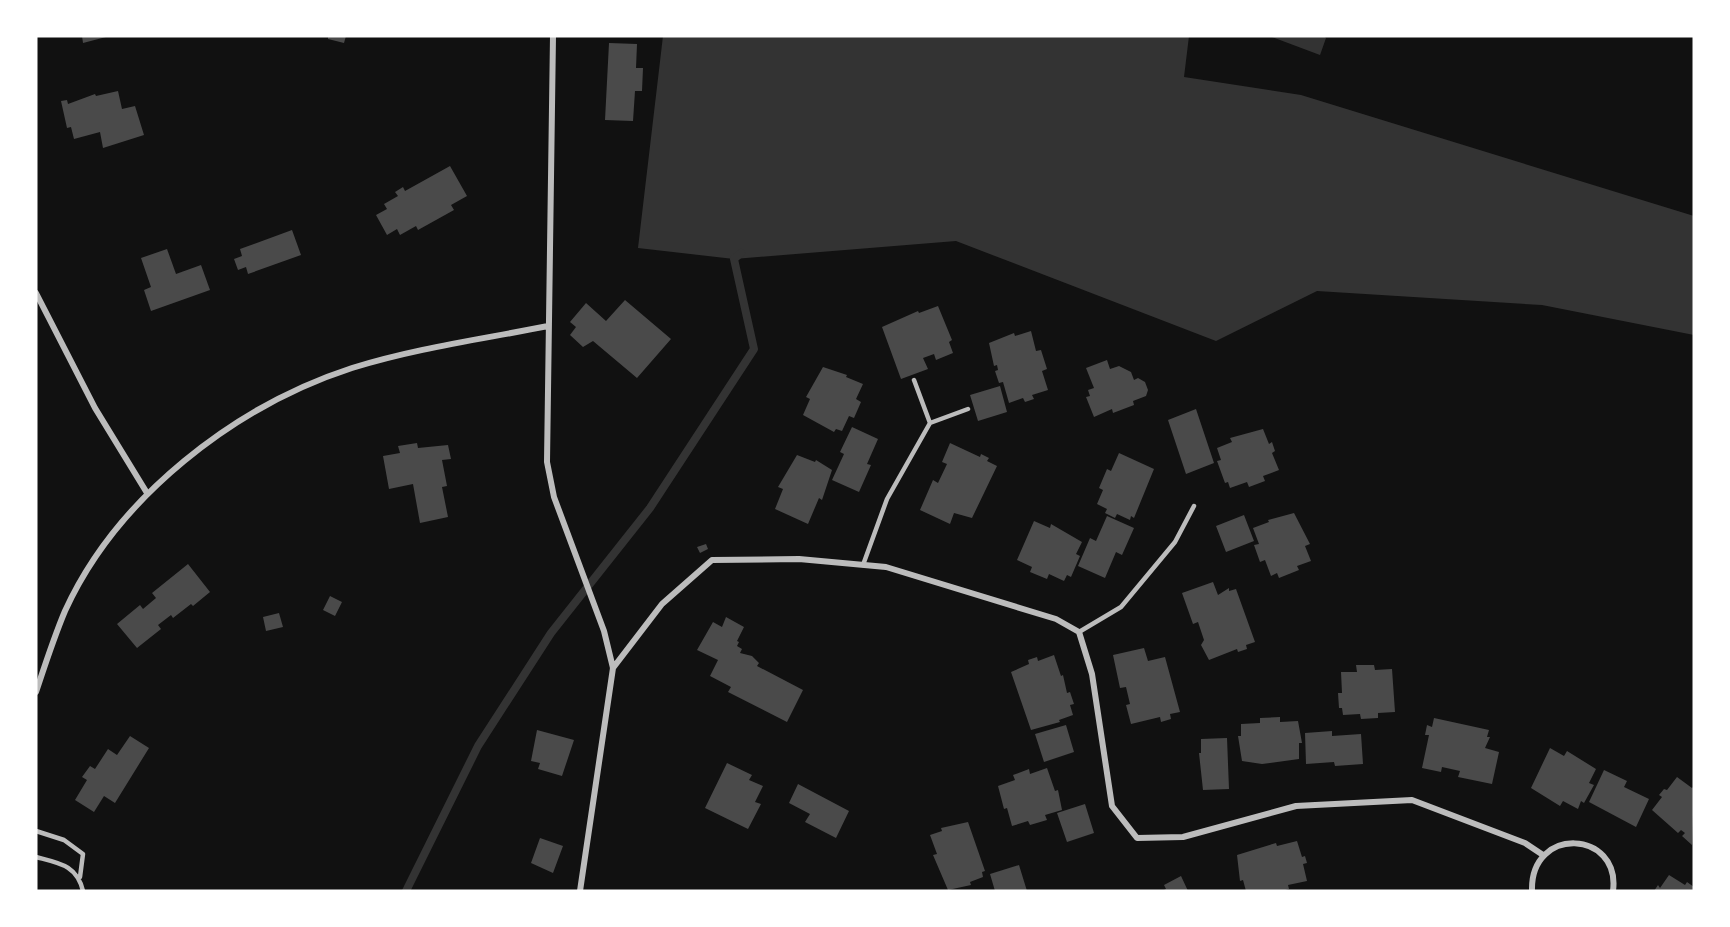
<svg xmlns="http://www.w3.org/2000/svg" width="1730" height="927" viewBox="0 0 1730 927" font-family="'Roboto Condensed',sans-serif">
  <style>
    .water { fill: #333 }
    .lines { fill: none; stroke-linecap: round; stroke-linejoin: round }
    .stream { stroke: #333; stroke-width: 8 }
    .building { fill: #4a4a4a }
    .service { stroke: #bcbcbc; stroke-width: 4.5 }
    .minor { stroke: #bcbcbc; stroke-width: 6 }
  </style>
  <rect width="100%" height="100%" fill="#111"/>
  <path class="water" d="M663 36H1189L1184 77 1301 95 1694 216V335L1542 305 1317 291 1216 341 956 241 734 259 638 248Z
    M1269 36H1324L1326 38 1320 55Z"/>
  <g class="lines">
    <path class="stream" d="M406 891 478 746 551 633 650 508 754 349 734 259 741 253"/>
  </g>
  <path class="building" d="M82 36H106V37L83 43Z
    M328 36H346L344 43 328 39Z
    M609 43 637 44 636 68H643L642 91H635L633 121 605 120Z
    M118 91 122 109 135 106 144 135 103 148 100 132 74 139 71 127 67 128 61 101 67 100 68 104 95 94 96 96Z
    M450 166 467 196 451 205 454 210 418 230 416 226 400 235 397 229 387 235 376 215 387 209 384 204 398 196 395 192 403 187 405 191Z
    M292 230 301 255 248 274 246 267 238 270 234 259 242 256 240 249Z
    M167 249 176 274 201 265 210 290 151 311 144 290 151 287 141 258Z
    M625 300 671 339 637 378 593 341 583 347 570 335 576 327 570 322 586 303 606 321Z
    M938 306 952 340 949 342 953 353 936 360 934 354 923 358 928 369 901 379 882 327 918 311 919 313Z
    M1031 331 1036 351 1041 350 1047 369 1042 371 1048 390 1032 395 1034 399 1025 402 1023 398 1009 403 1003 382 999 383 995 371 998 370 997 365 994 366 989 343 1014 333 1015 336Z
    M1107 360 1110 369 1119 366 1131 372 1134 380 1138 378 1145 382 1148 390 1146 396 1133 401 1134 405 1113 413 1112 409 1094 417 1086 397 1090 396 1088 390 1094 388 1086 368Z
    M823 367 847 375 846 377 863 384 856 399 861 402 854 418 849 416 842 431 836 429 834 432 803 415 810 399 806 397Z
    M1000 386 1007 412 978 421 970 395Z
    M1196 409 1214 463 1186 474 1168 420Z
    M852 427 878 439 867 464 871 465 859 492 832 480 844 454 840 452Z
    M1263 429 1269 444 1272 442 1275 451 1272 453 1279 470 1263 476 1265 481 1249 487 1247 482 1230 488 1228 482 1225 483 1217 461 1221 460 1217 448 1232 442 1230 438Z
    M417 443 418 448 448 445 451 459 442 460 447 486 442 487 448 517 420 523 413 484 389 489 383 456 400 453 398 446Z
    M950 443 980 457 981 454 989 458 987 461 997 466 972 518 954 513 950 524 920 510 933 480 938 483 947 464 942 462Z
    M1119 453 1154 469 1134 518 1131 516 1130 520 1117 514 1115 518 1105 513 1107 509 1097 504 1103 490 1099 488 1107 469 1111 471Z
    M797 455 815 462 816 460 832 470 822 500 819 498 808 524 775 509 783 489 778 487Z
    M1294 513 1310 544 1305 546 1311 561 1297 566 1299 570 1279 578 1277 573 1271 576 1265 560 1260 562 1254 545 1259 544 1253 528 1269 522 1268 520Z
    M1244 515 1254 541 1226 552 1216 526Z
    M1107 516 1134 528 1122 555 1116 552 1105 578 1078 566 1090 538 1096 541Z
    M1034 521 1050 528 1051 524 1082 542 1076 554 1080 556 1071 577 1067 575 1064 581 1049 574 1047 579 1030 572 1032 567 1017 560Z
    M706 544 708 549 700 553 697 547Z
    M188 564 210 592 193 606 191 604 173 618 171 615 158 625 161 629 137 648 117 624 140 605 143 609 156 598 152 593Z
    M1213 582 1218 595 1229 588V591L1236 589 1255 642 1246 645 1247 649 1238 652 1237 649 1209 660 1201 645 1204 640 1198 622 1193 624 1182 593Z
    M330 596 342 602 335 616 323 610Z
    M279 613 283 627 266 631 263 617Z
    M726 617 744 627 737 641 739 642 737 646 742 649 740 653 752 656 759 663 757 666 803 690 787 722 728 692 731 687 710 676 718 660 697 650 713 622 722 627Z
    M1144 648 1148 661 1165 657 1180 712 1170 714 1171 719 1161 722 1160 717 1131 724 1126 705 1130 704 1126 687 1120 688 1113 655Z
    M1054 655 1061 676 1063 675 1067 693 1070 692 1074 704 1070 705 1073 715 1059 720 1060 722 1031 730 1011 672 1029 664 1028 660 1037 657 1038 661Z
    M1356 665H1374L1375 670 1392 669 1395 712 1378 713V718L1361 719 1360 714 1343 715 1342 708H1339L1338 693H1342L1341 672H1357Z
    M1280 717V722L1298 721 1302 743H1299V759L1262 764 1242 761 1238 736H1241V724L1260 723V718Z
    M1434 718 1489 730 1487 737H1490L1485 748 1499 752 1492 784 1458 777 1460 771 1442 767 1441 772 1422 768 1429 735H1425L1427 725 1432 727Z
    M1066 725 1074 752 1044 762 1035 734Z
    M537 730 574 740 562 776 538 769 540 763 531 761Z
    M1332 731V736L1361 734 1363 764 1335 766 1334 762 1306 764 1305 733Z
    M130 736 149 748 115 803 104 796 94 812 75 800 87 780 82 777 90 766 95 769 108 749 117 755Z
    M1227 738 1229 789 1203 790 1199 753H1201V739Z
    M1550 748 1564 756 1567 751 1596 769 1589 783 1594 785 1584 803 1581 801 1578 809 1563 801 1560 806 1531 788Z
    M727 763 752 775 749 780 763 786 755 802 761 804 748 829 705 808Z
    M1047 768 1055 791 1058 790 1062 810 1045 815 1047 820 1030 825 1028 821 1012 826 1007 808 1004 809 998 786 1015 780 1013 775 1029 769 1030 774Z
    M1604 770 1627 781 1624 787 1649 799 1636 827 1589 802Z
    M1677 777 1692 788 1694 786 1692 845 1682 836 1685 833 1681 830 1678 833 1652 810 1662 797 1659 795 1664 789 1667 790Z
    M798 784 849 811 836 838 805 822 810 814 789 803Z
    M1085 804 1094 833 1067 842 1057 813Z
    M968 822 985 871 982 872 983 877 970 882 971 885 948 890 933 855 937 854 930 835 942 831 941 828Z
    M540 838 563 846 553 873 531 863Z
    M1297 841 1302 857 1305 856 1307 863 1303 864 1307 881 1288 885 1289 889 1282 891H1246L1243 880 1240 881 1237 855 1276 843 1277 846Z
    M1019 865 1027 891H995L990 874Z
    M1669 875 1685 885 1687 882 1694 887V891H1654L1658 885 1660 888Z
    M1181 876 1188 891H1162L1166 889 1164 885Z"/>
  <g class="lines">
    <path class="service" d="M914 380 930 423 968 409
      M863 565 887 499 930 423
      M1079 632 1121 607 1175 542 1194 506
      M36 831 64 840 83 854 80 877
      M36 857C59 863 77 865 83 891"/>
    <path class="minor" d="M553 36 547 462 554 497 604 631 613 668 580 891
      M36 293 95 408 147 493
      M613 668 662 604 712 560 799 559 886 567 1056 619 1079 632 1092 674 1112 806 1137 838 1183 837 1296 806 1412 800 1525 843 1543 855
      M36 692C45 665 54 637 65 611 117 497 235 406 352 368 416 348 483 339 548 326
      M1532 891C1530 825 1621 830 1613 891"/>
  </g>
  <rect width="1730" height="927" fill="none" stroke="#ffffff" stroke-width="75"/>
</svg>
